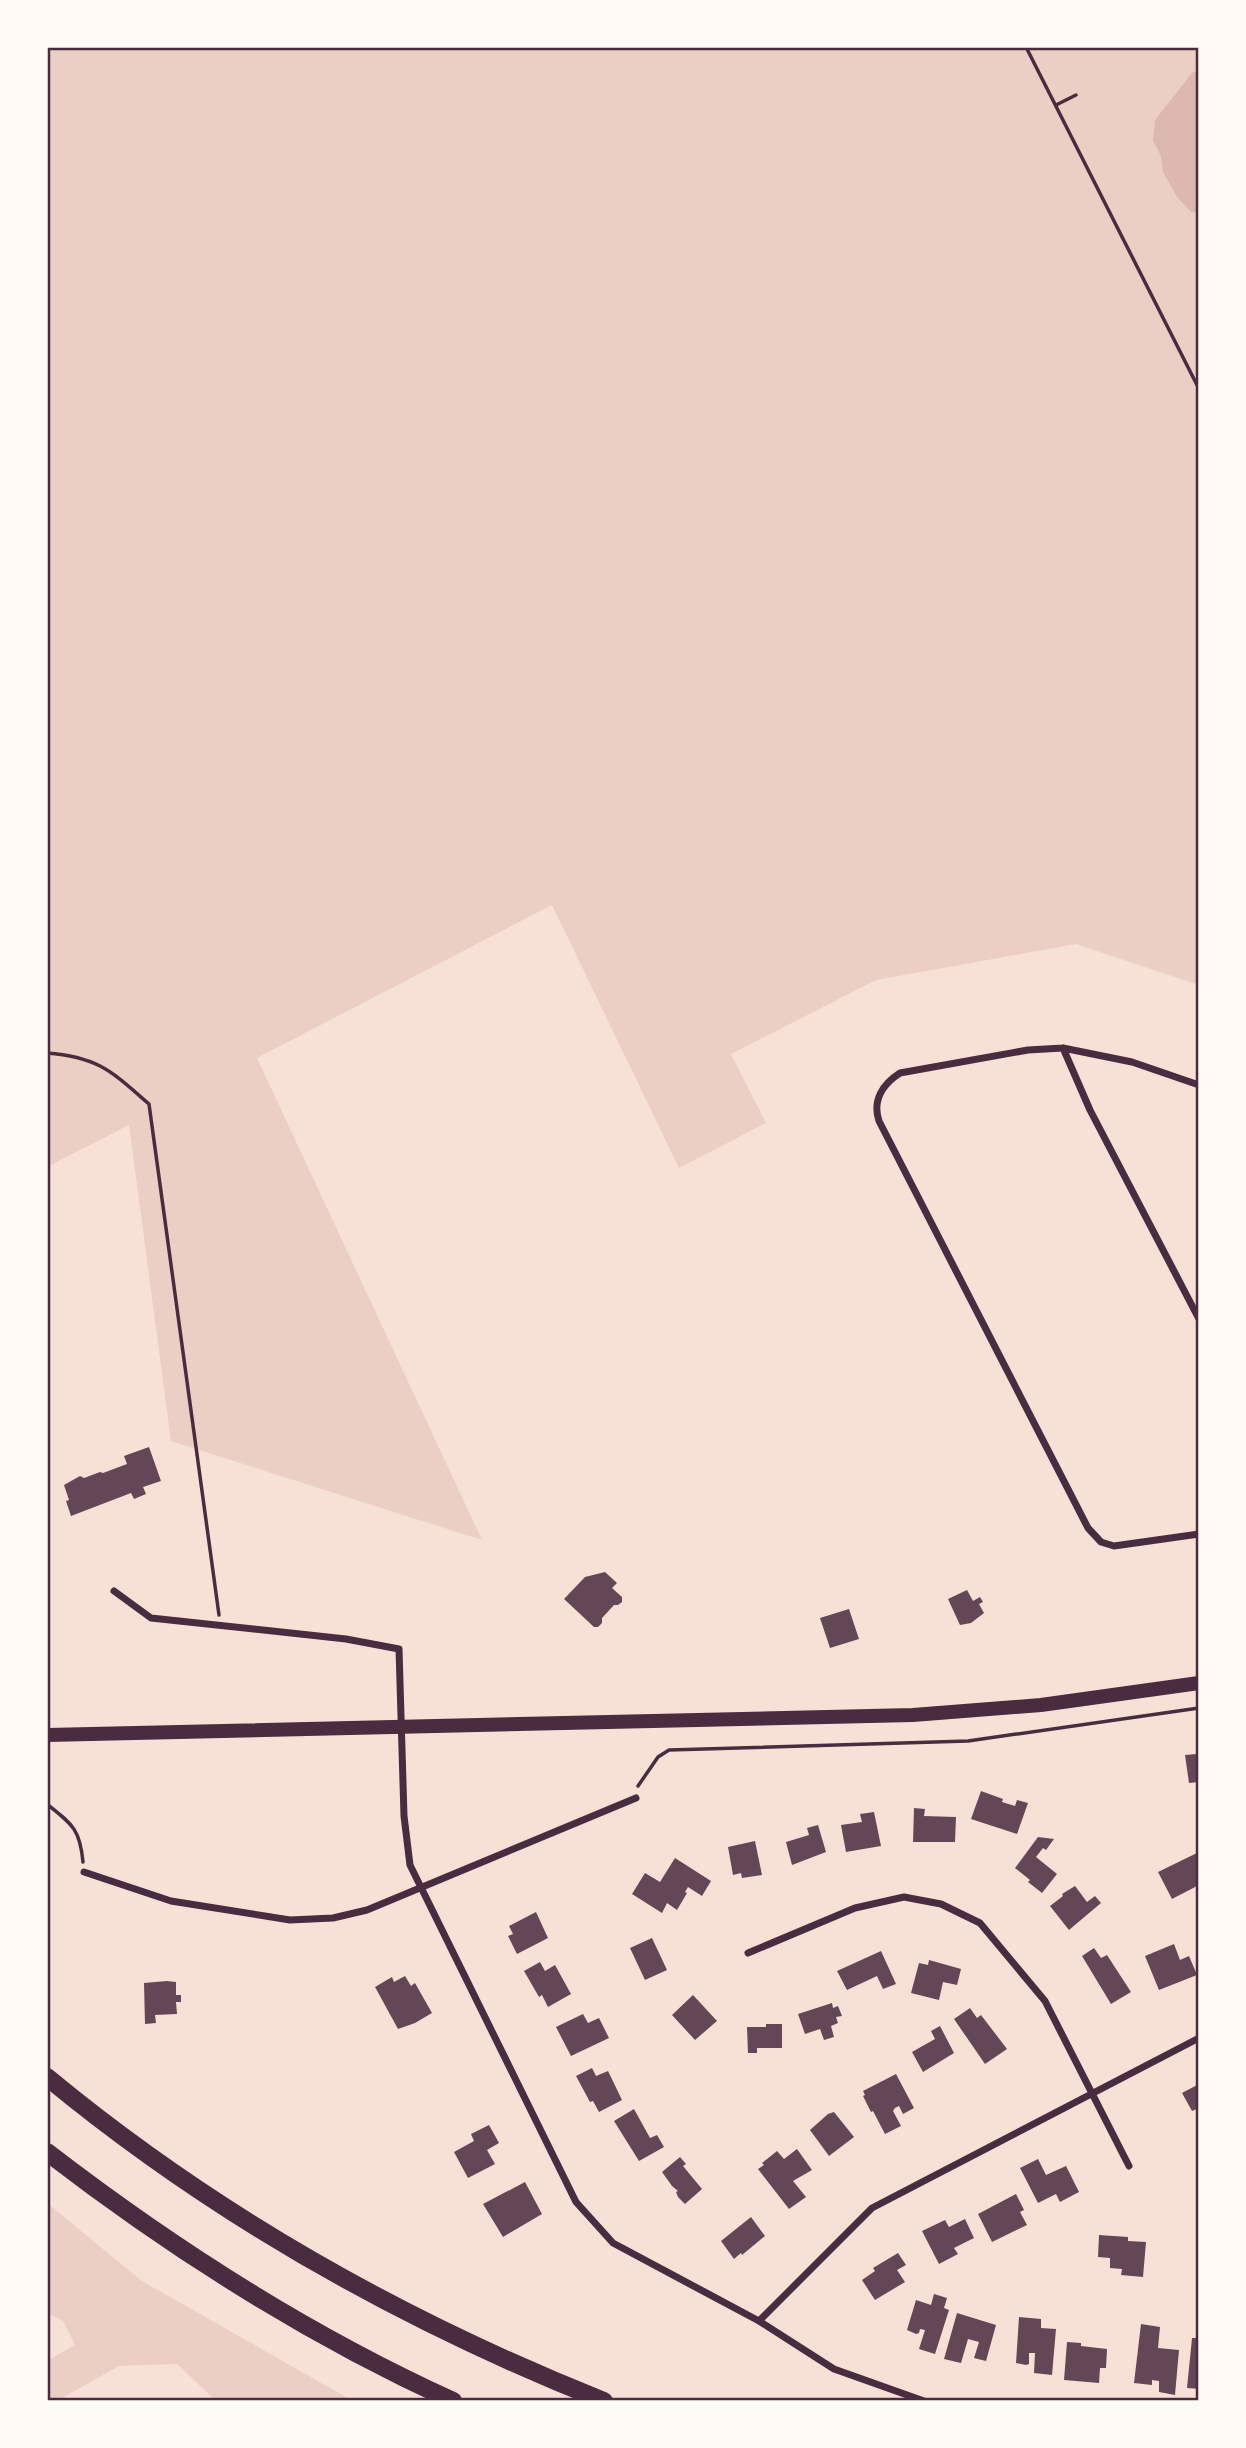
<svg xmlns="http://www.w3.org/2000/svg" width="1246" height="2448" viewBox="0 0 1246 2448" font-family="Montserrat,sans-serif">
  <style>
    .green { fill: #ebcfc5 }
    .water { fill: #dcb8b0 }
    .building { fill: #644757 }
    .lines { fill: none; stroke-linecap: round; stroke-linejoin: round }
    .path { stroke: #4a2c40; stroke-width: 3.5 }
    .minor { stroke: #4a2c40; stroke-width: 7 }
    .secondary { stroke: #4a2c40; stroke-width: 14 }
    .trunk { stroke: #4a2c40; stroke-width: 18 }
    .neatline { fill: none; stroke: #4a2c40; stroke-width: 2.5 }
  </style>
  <rect width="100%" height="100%" fill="#f7e1d7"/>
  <path class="green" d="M47 47H1199V985L1076 944 876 980 731 1054 766 1123 679 1168 552 905 257 1058 482 1540 171 1441 129 1125 47 1167Z
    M47 2203 142 2281 353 2401H216L177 2364 119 2366 57 2401H47V2361L75 2345 63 2321 47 2313Z"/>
  <path class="water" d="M1199 70V213L1191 212 1177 197 1163 172 1161 156 1153 141 1155 120 1192 73Z"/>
  <path class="building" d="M149 1447 161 1481 143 1487 146 1494 134 1499 131 1493 71 1516 66 1501 69 1500 64 1485 80 1476 84 1478 100 1472 103 1473 127 1464 124 1456Z
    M605 1572 617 1583 612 1588 622 1597V1602L618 1605H614L602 1618V1623L598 1627H594L564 1599 585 1577Z
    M967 1590 973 1601 980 1597 983 1602 979 1604 984 1613 971 1623 960 1625 948 1599Z
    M849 1609 859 1639 830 1648 820 1618Z
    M1196 1754 1197 1757 1199 1756V1782L1189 1783 1185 1755Z
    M981 1791 1003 1799 1002 1802 1015 1806 1017 1800 1028 1803 1017 1834 971 1819Z
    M914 1808 925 1809 924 1816 956 1817 955 1842H913Z
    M874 1812 881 1846 846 1852 841 1825 862 1822 860 1814Z
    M818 1825 826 1852 792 1865 786 1842 809 1835 807 1828Z
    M1038 1837 1054 1839 1046 1850 1043 1848 1036 1857 1057 1874 1042 1893 1028 1882 1030 1880 1015 1868Z
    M755 1841 762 1875 742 1878 741 1873 733 1875 728 1847Z
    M1199 1852V1885L1172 1899 1158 1872Z
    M675 1858 711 1881 702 1896 688 1887 685 1892 687 1893 677 1910 667 1903 662 1913 632 1894 645 1873 660 1882Z
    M1075 1886 1087 1902 1095 1896 1101 1903 1069 1930 1050 1906 1063 1896 1062 1894Z
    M536 1912 548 1938 517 1954 508 1936 513 1934 509 1926Z
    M652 1938 667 1970 645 1980 630 1948Z
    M1174 1944 1180 1960 1189 1956 1197 1975 1159 1990 1145 1956Z
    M1094 1948 1101 1958 1107 1955 1131 1992 1111 2004 1082 1956Z
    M881 1951 896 1984 883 1989 877 1976 847 1990 837 1971Z
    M929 1960 961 1969 957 1985 943 1982 939 2000 911 1993 919 1963 928 1965Z
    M540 1962 545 1971 555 1965 571 1994 548 2007 542 1995 539 1997 524 1971Z
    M405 1976 411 1986 415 1983 432 2013 415 2023 398 2029 375 1987 392 1977 394 1982Z
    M167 1981 176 1982V1995H181V2002H176L177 2014 155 2015 156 2023 145 2024 144 1983Z
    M693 1995 717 2021 695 2040 672 2015Z
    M832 2003 833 2008 838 2006 842 2016 836 2017 838 2023 831 2026 834 2037 824 2040 820 2029 805 2034 798 2014Z
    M970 2008 977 2018 981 2015 1007 2049 985 2064 954 2019Z
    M583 2014 588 2023 599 2018 609 2038 571 2056 556 2027Z
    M766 2024H782V2048H757V2053H748L747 2027H766Z
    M940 2026 954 2053 923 2072 912 2052 935 2039 931 2031Z
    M592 2068 596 2076 608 2071 622 2100 599 2112 593 2101 590 2102 576 2076Z
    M896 2074 914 2108 903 2114 899 2106 895 2108 893 2111 901 2126 885 2134 873 2111 871 2112 863 2096 865 2095 863 2091Z
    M1199 2084V2108L1192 2111 1182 2093Z
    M634 2109 650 2138 657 2135 664 2147 639 2161 614 2121Z
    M834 2112 854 2137 829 2156 810 2130 828 2114Z
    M489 2125 499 2143 487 2150 495 2164 468 2178 454 2152 474 2141 471 2134Z
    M797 2149 812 2170 793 2181 806 2197 789 2209 758 2169 764 2165 762 2163 777 2151 784 2159Z
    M680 2157 686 2164 683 2166 702 2189 685 2204 678 2197 676 2192 678 2191 672 2186 662 2172Z
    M1038 2159 1046 2175 1066 2166 1079 2192 1060 2202 1056 2194 1038 2203 1020 2168Z
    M525 2182 542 2214 503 2237 483 2204Z
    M1016 2194 1024 2210 1020 2212 1027 2225 992 2242 978 2214Z
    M751 2217 765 2236 742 2255 741 2253 734 2259 721 2241Z
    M965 2219 974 2238 954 2248 958 2254 939 2264 922 2231 945 2220 949 2227Z
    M1099 2235 1128 2237V2241L1146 2242 1143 2277 1121 2275 1122 2269 1110 2268V2258L1098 2257Z
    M898 2253 906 2265 897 2270 905 2282 875 2300 862 2280 875 2271 873 2268Z
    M934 2294 947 2298 944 2308 949 2310 935 2354 919 2349 925 2330 920 2329 919 2333 916 2334 907 2330 916 2300 931 2305Z
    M957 2313 996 2325 986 2361 974 2358 979 2342 968 2339 961 2363 944 2359Z
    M1019 2317 1041 2319V2328L1056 2329 1052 2375 1034 2373 1035 2353H1029V2364L1026 2365 1016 2363Z
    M1141 2324 1160 2327 1158 2348 1179 2350 1175 2395 1159 2392V2381L1152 2380V2385L1134 2383Z
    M1192 2338H1199V2389L1187 2388Z
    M1067 2342 1081 2343V2346L1107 2349 1106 2368H1100L1099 2383 1064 2380Z"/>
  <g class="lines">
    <path class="path" d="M1026 47 1199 389
      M1056 105 1076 95
      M47 1053C99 1057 112 1072 149 1104L219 1615
      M638 1786 658 1757 669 1750 968 1741 1199 1708
      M47 1804C72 1824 80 1829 83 1862"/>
    <path class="minor" d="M1063 1048 1090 1110 1199 1319
      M1199 1085 1132 1062 1063 1048 1028 1050 900 1073C883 1084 872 1100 879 1121L1088 1528 1101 1542 1114 1546 1199 1534
      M114 1591 151 1618 346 1639 399 1649 404 1816 410 1865 576 2202 613 2243 759 2321 834 2369 924 2401
      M84 1872 171 1901 290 1920 333 1918 367 1910 636 1798
      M748 1953 855 1908 904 1897 941 1904 980 1923 1045 2001 1129 2166
      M759 2321 872 2208 1199 2038"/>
    <path class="secondary" d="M47 1735 913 1715 1041 1705 1199 1683"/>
    <path class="trunk" d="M47 2077C214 2215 403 2321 604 2401
      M47 2152C173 2249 308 2335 453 2401"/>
  </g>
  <rect width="1246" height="2448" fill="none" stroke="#fffaf5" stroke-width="98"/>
  <rect x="49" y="49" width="1148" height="2350" class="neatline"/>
</svg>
